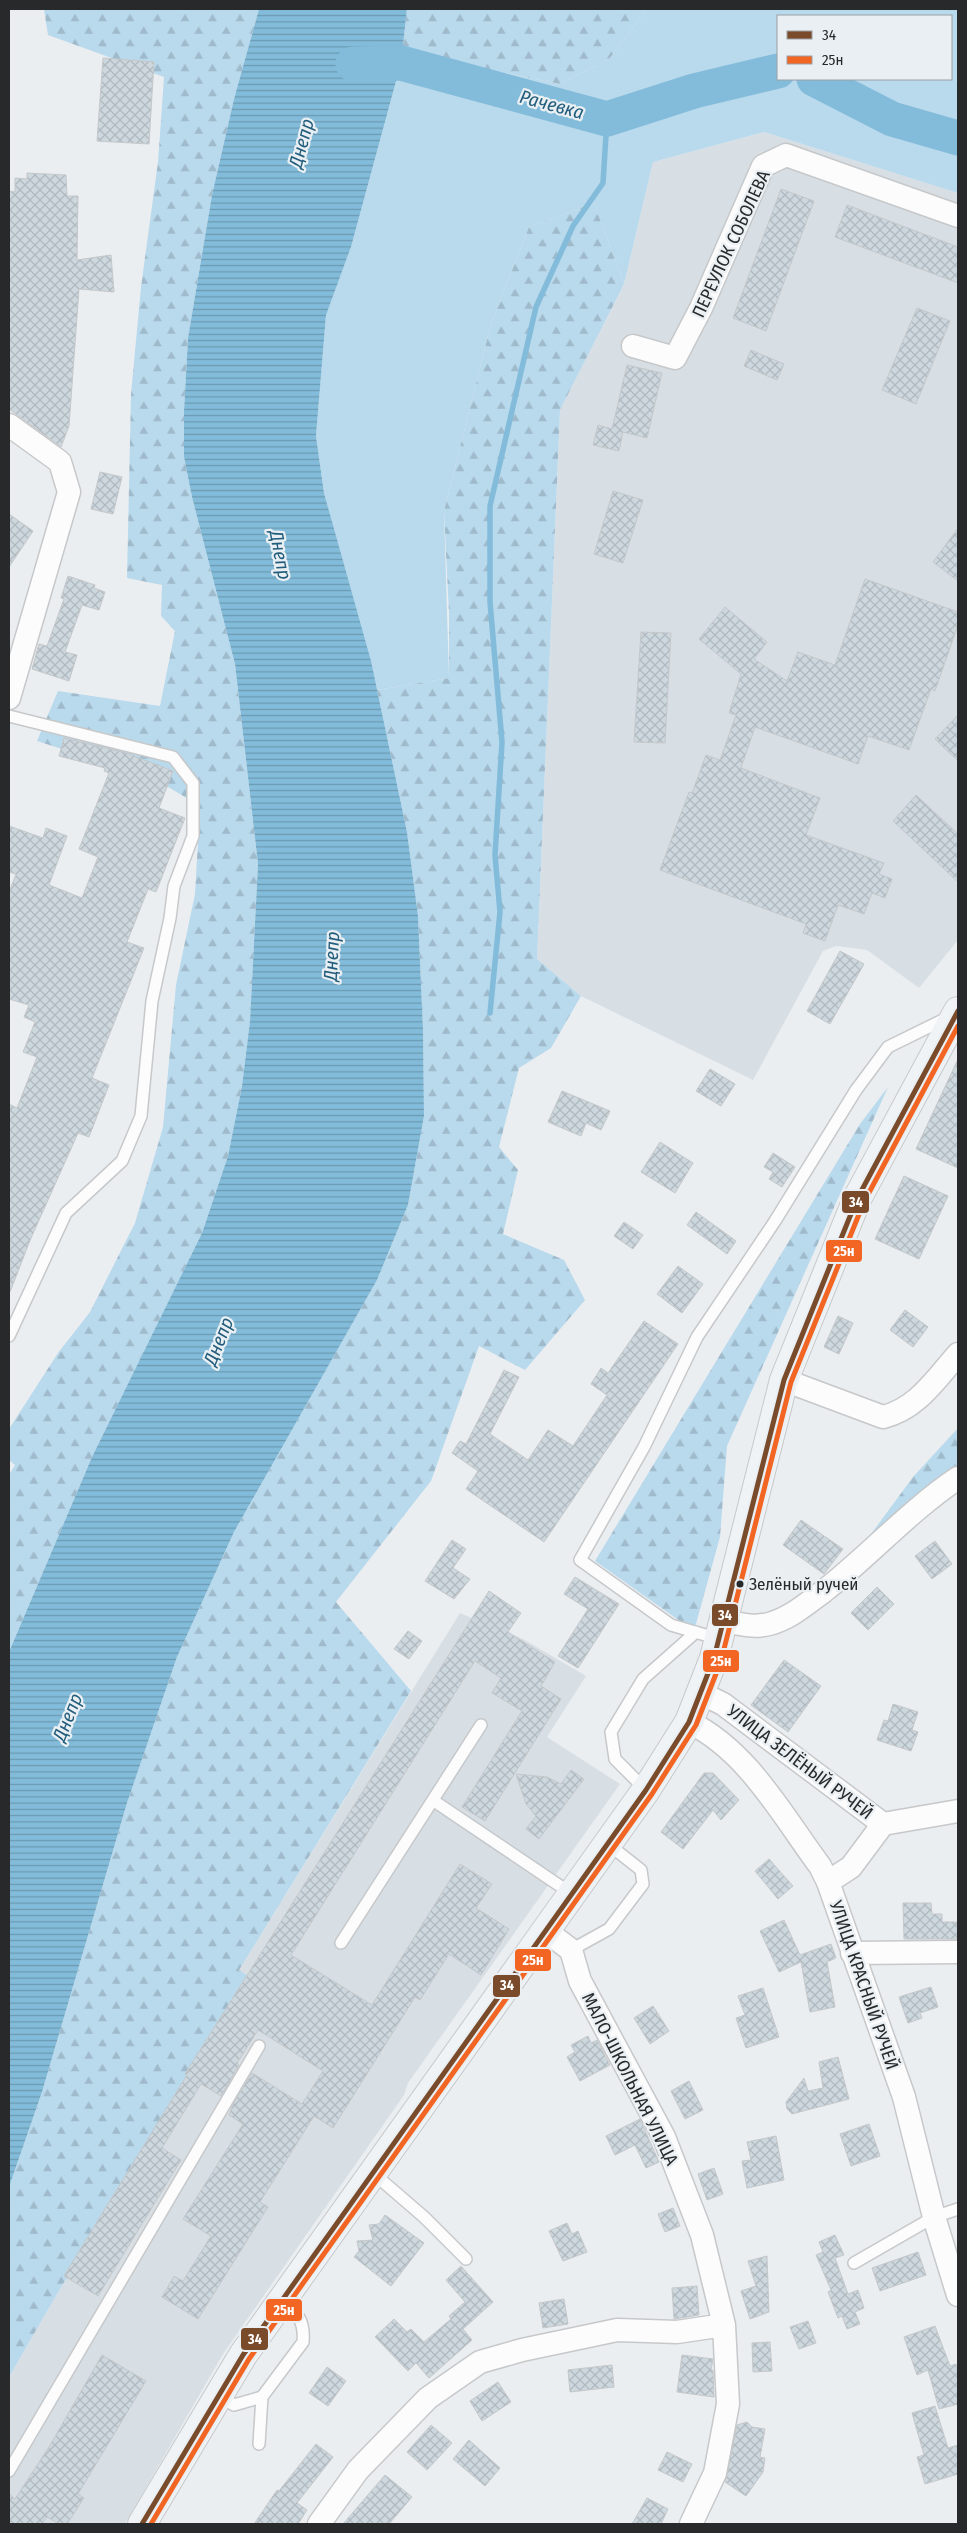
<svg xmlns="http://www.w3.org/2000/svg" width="967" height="2533" viewBox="0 0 967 2533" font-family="'Fira Sans Condensed',sans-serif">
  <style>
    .built { fill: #d7dfe5 }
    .green { fill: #b9d9ec; fill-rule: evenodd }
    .forest { fill: url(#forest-firs) }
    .water { fill: url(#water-rules) }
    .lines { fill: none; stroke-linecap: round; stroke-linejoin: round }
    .stream { stroke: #83bcda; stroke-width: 5.5 }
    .river { stroke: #83bcda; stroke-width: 35 }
    .building { fill: url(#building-cross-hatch); stroke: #c5c8ca }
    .service-casing { stroke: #c6c8ca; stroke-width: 14 }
    .minor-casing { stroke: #c6c8ca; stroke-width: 25 }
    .secondary-casing { stroke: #c6c8ca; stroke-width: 30 }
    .service { stroke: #fcfcfd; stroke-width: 11 }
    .minor { stroke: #fcfcfd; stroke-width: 22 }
    .secondary { stroke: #eff3f5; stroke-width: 28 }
    .bus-1-casing { stroke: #e9eff3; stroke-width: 9 }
    .bus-2-casing { stroke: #e9eff3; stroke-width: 9 }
    .bus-1 { stroke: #7a4b2a; stroke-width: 5 }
    .bus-2 { stroke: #f26522; stroke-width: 5 }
    .bus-dot { fill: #27292a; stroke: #e9eff3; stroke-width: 2 }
    .labels { text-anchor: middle; stroke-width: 4.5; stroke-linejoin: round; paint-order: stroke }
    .bus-label { font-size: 17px; fill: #27292a; stroke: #e9eff3; text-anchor: start }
    .street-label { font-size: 18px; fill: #27292a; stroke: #e9eff3 }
    .water-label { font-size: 19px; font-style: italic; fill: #225d7c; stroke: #e9eff3 }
    .line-badge { stroke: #e9eff3; stroke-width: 2 }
    .badge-label { font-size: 14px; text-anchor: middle; font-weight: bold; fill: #fff }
  </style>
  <defs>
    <pattern id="forest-firs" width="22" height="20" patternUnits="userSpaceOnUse" patternTransform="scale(1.25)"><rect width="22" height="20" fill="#b9d9ec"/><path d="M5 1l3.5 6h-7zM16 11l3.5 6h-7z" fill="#9fbacb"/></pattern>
    <pattern id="water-rules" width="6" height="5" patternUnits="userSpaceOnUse" patternTransform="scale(1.25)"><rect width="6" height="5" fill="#83bcda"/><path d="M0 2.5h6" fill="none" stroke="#6b99b1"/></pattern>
    <pattern id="building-cross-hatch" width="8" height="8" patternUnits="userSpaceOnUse" patternTransform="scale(1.25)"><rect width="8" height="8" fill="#cdd7de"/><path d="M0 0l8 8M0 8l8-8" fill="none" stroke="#b0b9bf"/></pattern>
  </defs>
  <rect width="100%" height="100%" fill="#ebeef1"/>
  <path class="built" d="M764 132 958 193V940L919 988 867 950 836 946 823 951 753 1080 581 996 537 959 560 410 624 284 653 162Z
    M460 1613 523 1639 586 1676 547 1737 620 1784 408 2083 404 2095 223 2354 125 2524H9V2377L63 2284 253 1979 239 1970Z"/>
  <path class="green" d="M647 9H958V193L764 132 653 162 624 284 594 203 529 227 491 324 444 511 449 678 377 690 324 493 316 436 326 314 351 247 401 63 458 64 560 84 610 58ZM778 16H951V79H778Z"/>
  <path class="forest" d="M44 9H259L234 99 212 195 188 338 184 411V457L192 497 235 664 258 864 250 1021 242 1086 228 1156 202 1233 92 1457 9 1652V1475L15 1465 9 1460V1429L58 1353 90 1312 135 1223 163 1127 176 985 195 894 200 806 153 778 37 741 58 691 160 706 175 631 161 616 162 585 127 578 131 394 141 287 158 162 164 77 48 35Z
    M407 9H647L610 58 560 84 458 64 401 63Z
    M594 203 624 284 560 410 537 959 581 996 551 1048 519 1068 499 1147 518 1170 503 1234 564 1260 585 1300 525 1370 479 1346 431 1481 336 1602 411 1691 239 1970 253 1979 154 2149 63 2284 9 2377V2187L42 2092 127 1803 177 1657 234 1532 377 1280 408 1205 424 1116 423 1029 418 917 407 832 377 690 449 678V614L444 511 491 324 529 227Z
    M888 1087 727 1446 720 1537 694 1631 595 1561 860 1124Z
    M958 1428V1471L860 1549 913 1477Z"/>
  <path class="water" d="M259 9H407L401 63 351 247 326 315 316 436 324 493 371 661 407 832 418 916 423 1029 424 1116 408 1205 377 1280 234 1532 177 1657 127 1803 42 2092 9 2187V1652L92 1457 202 1233 228 1156 242 1086 250 1021 258 864 235 664 192 497 184 457V411L188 338 212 195 234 99Z"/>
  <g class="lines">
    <path class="stream" d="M490 1013 500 912 495 855 502 742 490 602V506L536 307 573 226 603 183 607 119"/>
    <path class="river" d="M353 64 401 63 607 119 694 91 778 71
      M814 79 892 119 958 138"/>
  </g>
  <path class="building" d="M103 58 154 62 149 144 97 141Z
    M27 173 66 175 67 196H78L77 260 111 255 114 292 79 289 69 426 61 447 9 409V191L15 192V178L27 179Z
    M781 189 814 201 766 331 733 318Z
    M847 205 958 247V283L835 237Z
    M917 308 950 321 916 404 882 390Z
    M751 350 784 364 777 380 744 366Z
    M627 365 662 373 647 438 623 432 619 451 593 445 598 425 612 429Z
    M100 472 122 477 113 514 91 509Z
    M613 491 643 500 623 563 594 554Z
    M9 514 33 531 9 567Z
    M958 528V581L933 562Z
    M68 576 95 585 94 588 105 592 99 610 82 605 65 652 77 655 69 681 32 669 39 644 47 646 64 599 61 598Z
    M865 579 958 612V625L935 691 931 689 909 750 868 736 858 764 755 727 741 768 820 798 806 835 884 863 879 874 892 879 885 898 872 893 864 914 838 905 825 941 803 933 806 924 660 870 689 792 692 793 706 755 720 760 736 715 729 713 741 674 699 639 725 607 767 642 754 659 787 681 798 652 835 665Z
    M641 632 671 633 665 743 634 742Z
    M958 715V761L935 739Z
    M64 738 126 753 173 771 159 808 185 818 156 892 148 889 127 942 144 948 92 1078 109 1085 89 1137 78 1133 31 1238 10 1292 9 1104 17 1108 37 1057 23 1052 35 1022 24 1017 29 1005 9 999V892L16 874 9 872V826L43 838 46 828 67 836 49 885 82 898 98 857 79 849 109 773 104 771 105 768 59 756Z
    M916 795 958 834V882L893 821Z
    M840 951 864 964 830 1024 807 1011Z
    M958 1059V1168L916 1149Z
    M710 1069 735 1084 721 1106 696 1091Z
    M562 1091 610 1111 601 1130 586 1123 581 1136 548 1122Z
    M660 1142 693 1163 675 1193 641 1172Z
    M773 1153 795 1167 782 1187 769 1179 773 1172 764 1167Z
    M904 1176 948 1196 919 1259 875 1239Z
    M696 1212 736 1241 727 1254 687 1225Z
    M624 1222 643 1235 633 1249 614 1236Z
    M678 1266 703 1284 682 1313 657 1294Z
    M905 1310 928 1327 913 1347 890 1330Z
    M838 1316 853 1323 839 1354 824 1347Z
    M644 1321 678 1344 544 1542 466 1489 478 1471 452 1453 460 1441 466 1444 504 1370 519 1377 490 1434 528 1460 548 1430 573 1446 607 1395 591 1384 601 1368 608 1373Z
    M801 1520 843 1549 824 1574 783 1545Z
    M452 1540 466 1549 453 1568 470 1579 454 1599 425 1581Z
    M935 1541 952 1564 932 1579 915 1556Z
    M575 1577 619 1604 578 1668 558 1656 588 1609 564 1594Z
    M877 1587 894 1604 868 1630 851 1613Z
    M489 1591 521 1613 508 1632 555 1662 541 1686 561 1699 485 1821 462 1807 522 1711 492 1693 501 1678 475 1661 291 1955 372 2005 460 1864 492 1884 476 1908 509 1929 481 1975 449 1954 420 2000 415 1997 333 2128 314 2116 260 2202 268 2207 198 2319 162 2297 174 2276 183 2281 211 2236 183 2219 243 2124 229 2115 233 2104 252 2073 302 2104 323 2071 258 2030 237 2063 239 2065 221 2096 201 2084 162 2148 181 2160 98 2296 64 2276 187 2075 185 2074Z
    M408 1631 422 1641 409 1659 394 1649Z
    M784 1660 821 1686 788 1732 751 1705Z
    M893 1704 918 1712 912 1730 918 1732 911 1751 877 1740 884 1720 888 1721Z
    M571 1770 584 1779 539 1839 526 1829 536 1816 526 1804 516 1774 547 1777 561 1784Z
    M704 1773H713L739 1800 721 1820 713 1810 683 1849 661 1832Z
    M769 1859 793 1886 778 1899 755 1871Z
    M903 1903H931L932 1914H942V1922H958V1939H904Z
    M784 1920 800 1955 831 1944 836 1958 827 1962 835 2007 810 2012 801 1962 779 1972 760 1931Z
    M931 1987 938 2007 920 2013 922 2018 908 2023 899 1997Z
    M763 1988 779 2037 746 2048 736 2018 745 2015 738 1996Z
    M653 2006 669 2031 650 2044 634 2018Z
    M588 2036 591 2043 597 2040 610 2065 580 2081 567 2057 575 2052 571 2045Z
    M838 2057 849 2099 792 2114 787 2109 786 2102 804 2078 808 2091 823 2088 819 2062Z
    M689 2081 703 2110 685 2119 671 2091Z
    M640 2119 659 2162 646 2168 635 2145 615 2155 606 2136Z
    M869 2124 880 2156 851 2166 840 2134Z
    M776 2136 784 2180 747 2188 742 2161 751 2160 747 2142Z
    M714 2168 723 2194 707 2200 698 2174Z
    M673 2208 680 2226 665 2232 658 2214Z
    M385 2215 424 2243 391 2286 354 2257 359 2251 357 2241 373 2240 369 2225 379 2224Z
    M567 2223 572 2234 578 2231 587 2252 563 2261 549 2231Z
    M835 2235 844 2255 835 2258 848 2294 858 2290 864 2308 855 2312 860 2324 847 2329 842 2316 838 2318 828 2292 831 2290 816 2255 823 2252 819 2242Z
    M918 2252 926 2275 880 2291 872 2268Z
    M767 2256 769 2312 750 2319 741 2291 756 2286 748 2261Z
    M461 2266 493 2302 463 2329 472 2340 429 2378 416 2363 408 2371 375 2337 394 2319 407 2332 411 2329 424 2342 451 2319 449 2316 465 2302 446 2280Z
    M697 2286 699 2315 674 2319 672 2288Z
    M564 2299 568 2324 543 2328 539 2303Z
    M808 2321 816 2343 799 2349 790 2327Z
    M935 2326 950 2366 956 2364 958 2374V2404L939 2409 928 2370 917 2375 904 2337Z
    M770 2342 772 2371 753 2372 752 2343Z
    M102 2355 146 2381 78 2494 84 2498 67 2524H59L47 2517 42 2524H9V2494L15 2499 49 2447Z
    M682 2355 713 2359 711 2370H713L714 2397 677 2392Z
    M612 2365 614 2387 570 2392 568 2370Z
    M327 2367 346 2381 328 2406 309 2393Z
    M498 2382 511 2402 482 2421 470 2401Z
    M935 2406 948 2448 958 2445V2474L925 2484 917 2457 924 2455 912 2413Z
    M747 2422 752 2427 765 2429 760 2457 765 2458 763 2472 746 2496 725 2482 737 2425Z
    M431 2425 452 2443 427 2470 407 2452Z
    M469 2440 500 2468 485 2486 453 2459Z
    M316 2444 333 2457 297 2503 307 2510 298 2524H254L277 2490 279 2491Z
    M667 2452 692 2464 683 2482 658 2470Z
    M385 2475 412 2497 389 2524H343Z
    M647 2498 668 2509 661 2524H632Z"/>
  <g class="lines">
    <g class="service-casing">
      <path id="service" d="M9 716 173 757 193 783V836L174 886 170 918 152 1001 141 1116 122 1161 66 1213 9 1336
        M719 1639 671 1625 580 1560 644 1447 697 1337 775 1221 856 1090 888 1047 949 1017
        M646 1790 615 1759 611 1732 643 1679 696 1632
        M434 1801 572 1894
        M341 1943 481 1725
        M571 1950 609 1929 643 1884 641 1870 608 1844
        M373 2173 424 2217 466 2259
        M854 2263 934 2217 958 2209
        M218 2395 234 2405 262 2397 303 2342C305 2321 297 2312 282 2299
        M259 2444 262 2397
        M9 2471 259 2046"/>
    </g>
    <g class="minor-casing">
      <path id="minor" d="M633 346 675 358 701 308 763 166 786 155 958 216
        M9 425 60 462 69 492 9 698
        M784 1380 883 1417C917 1409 936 1379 958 1354
        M724 1621C739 1624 754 1628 769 1624 791 1618 806 1604 824 1591 870 1555 910 1510 958 1478
        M701 1693 723 1704 883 1824 958 1811
        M689 1722C748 1751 782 1815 820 1866L828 1882 904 2097 934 2217 958 2295
        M828 1882 851 1867 883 1824
        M546 1931 571 1950 580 1981 664 2137 702 2235 724 2325 728 2404 715 2473 691 2524
        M852 1953 958 1952
        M319 2524 358 2470 428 2398 480 2362 522 2350 617 2330 677 2332 724 2325"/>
    </g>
    <g class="secondary-casing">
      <path id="secondary" d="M142 2524 243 2355 646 1790 689 1722 714 1658 784 1380 857 1199 958 1011"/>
    </g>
    <use href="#service" class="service"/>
    <use href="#minor" class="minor"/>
    <use href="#secondary" class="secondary"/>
    <g class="bus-1-casing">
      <path id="bus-1" d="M142 2524 243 2355 646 1790 689 1722 714 1658 784 1380 857 1199 958 1011"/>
    </g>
    <g class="bus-2-casing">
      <path id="bus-2" d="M151 2524 249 2359 652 1794 696 1725 721 1661 791 1382 864 1202 958 1026"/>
    </g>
    <use href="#bus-1" class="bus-1"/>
    <use href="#bus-2" class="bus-2"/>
  </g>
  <circle class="bus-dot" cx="740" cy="1584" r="4.5"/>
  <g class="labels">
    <g class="bus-label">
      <text x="749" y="1590">Зелёный ручей</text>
    </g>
    <g class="street-label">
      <text transform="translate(731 244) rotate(-65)" y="6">ПЕРЕУЛОК СОБОЛЕВА</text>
      <text transform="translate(800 1762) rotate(37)" y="6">УЛИЦА ЗЕЛЁНЫЙ РУЧЕЙ</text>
      <text transform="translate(864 1985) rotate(71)" y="6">УЛИЦА КРАСНЫЙ РУЧЕЙ</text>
      <text transform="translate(630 2079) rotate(63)" y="6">МАЛО-ШКОЛЬНАЯ УЛИЦА</text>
    </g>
    <g class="water-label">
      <text transform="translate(552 104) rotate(15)" y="7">Рачевка</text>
      <text transform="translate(301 143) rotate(-75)" y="7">Днепр</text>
      <text transform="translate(281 555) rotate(79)" y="7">Днепр</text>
      <text transform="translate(331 956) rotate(-87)" y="7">Днепр</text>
      <text transform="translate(218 1341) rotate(-68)" y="7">Днепр</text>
      <text transform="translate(67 1717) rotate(-68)" y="7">Днепр</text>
    </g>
  </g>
  <g class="line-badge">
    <rect x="841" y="1190" width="29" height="24" rx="5" fill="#7a4b2a"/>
    <rect x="825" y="1239" width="38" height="24" rx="5" fill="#f26522"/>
    <rect x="711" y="1603" width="28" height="24" rx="5" fill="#7a4b2a"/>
    <rect x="702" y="1649" width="38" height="24" rx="5" fill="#f26522"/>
    <rect x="514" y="1948" width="38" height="24" rx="5" fill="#f26522"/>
    <rect x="492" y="1974" width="29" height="24" rx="5" fill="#7a4b2a"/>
    <rect x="265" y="2298" width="38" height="24" rx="5" fill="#f26522"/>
    <rect x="240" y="2327" width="29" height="24" rx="5" fill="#7a4b2a"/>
  </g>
  <g class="badge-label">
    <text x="856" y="1207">34</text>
    <text x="844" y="1256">25н</text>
    <text x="725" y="1620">34</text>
    <text x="721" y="1666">25н</text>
    <text x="533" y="1965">25н</text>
    <text x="507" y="1990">34</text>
    <text x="284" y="2315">25н</text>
    <text x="255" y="2344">34</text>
  </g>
  <rect width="967" height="2533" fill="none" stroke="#27292a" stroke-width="20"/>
  <rect x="777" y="15" width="175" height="65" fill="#e9eff3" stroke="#9ba0a3"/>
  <rect x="787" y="31" width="25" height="8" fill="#7a4b2a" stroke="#9ba0a3"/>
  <text x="822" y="40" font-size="15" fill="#27292a">34</text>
  <rect x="787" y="56" width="25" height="8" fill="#f26522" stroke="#9ba0a3"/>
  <text x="822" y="65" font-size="15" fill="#27292a">25н</text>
</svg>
